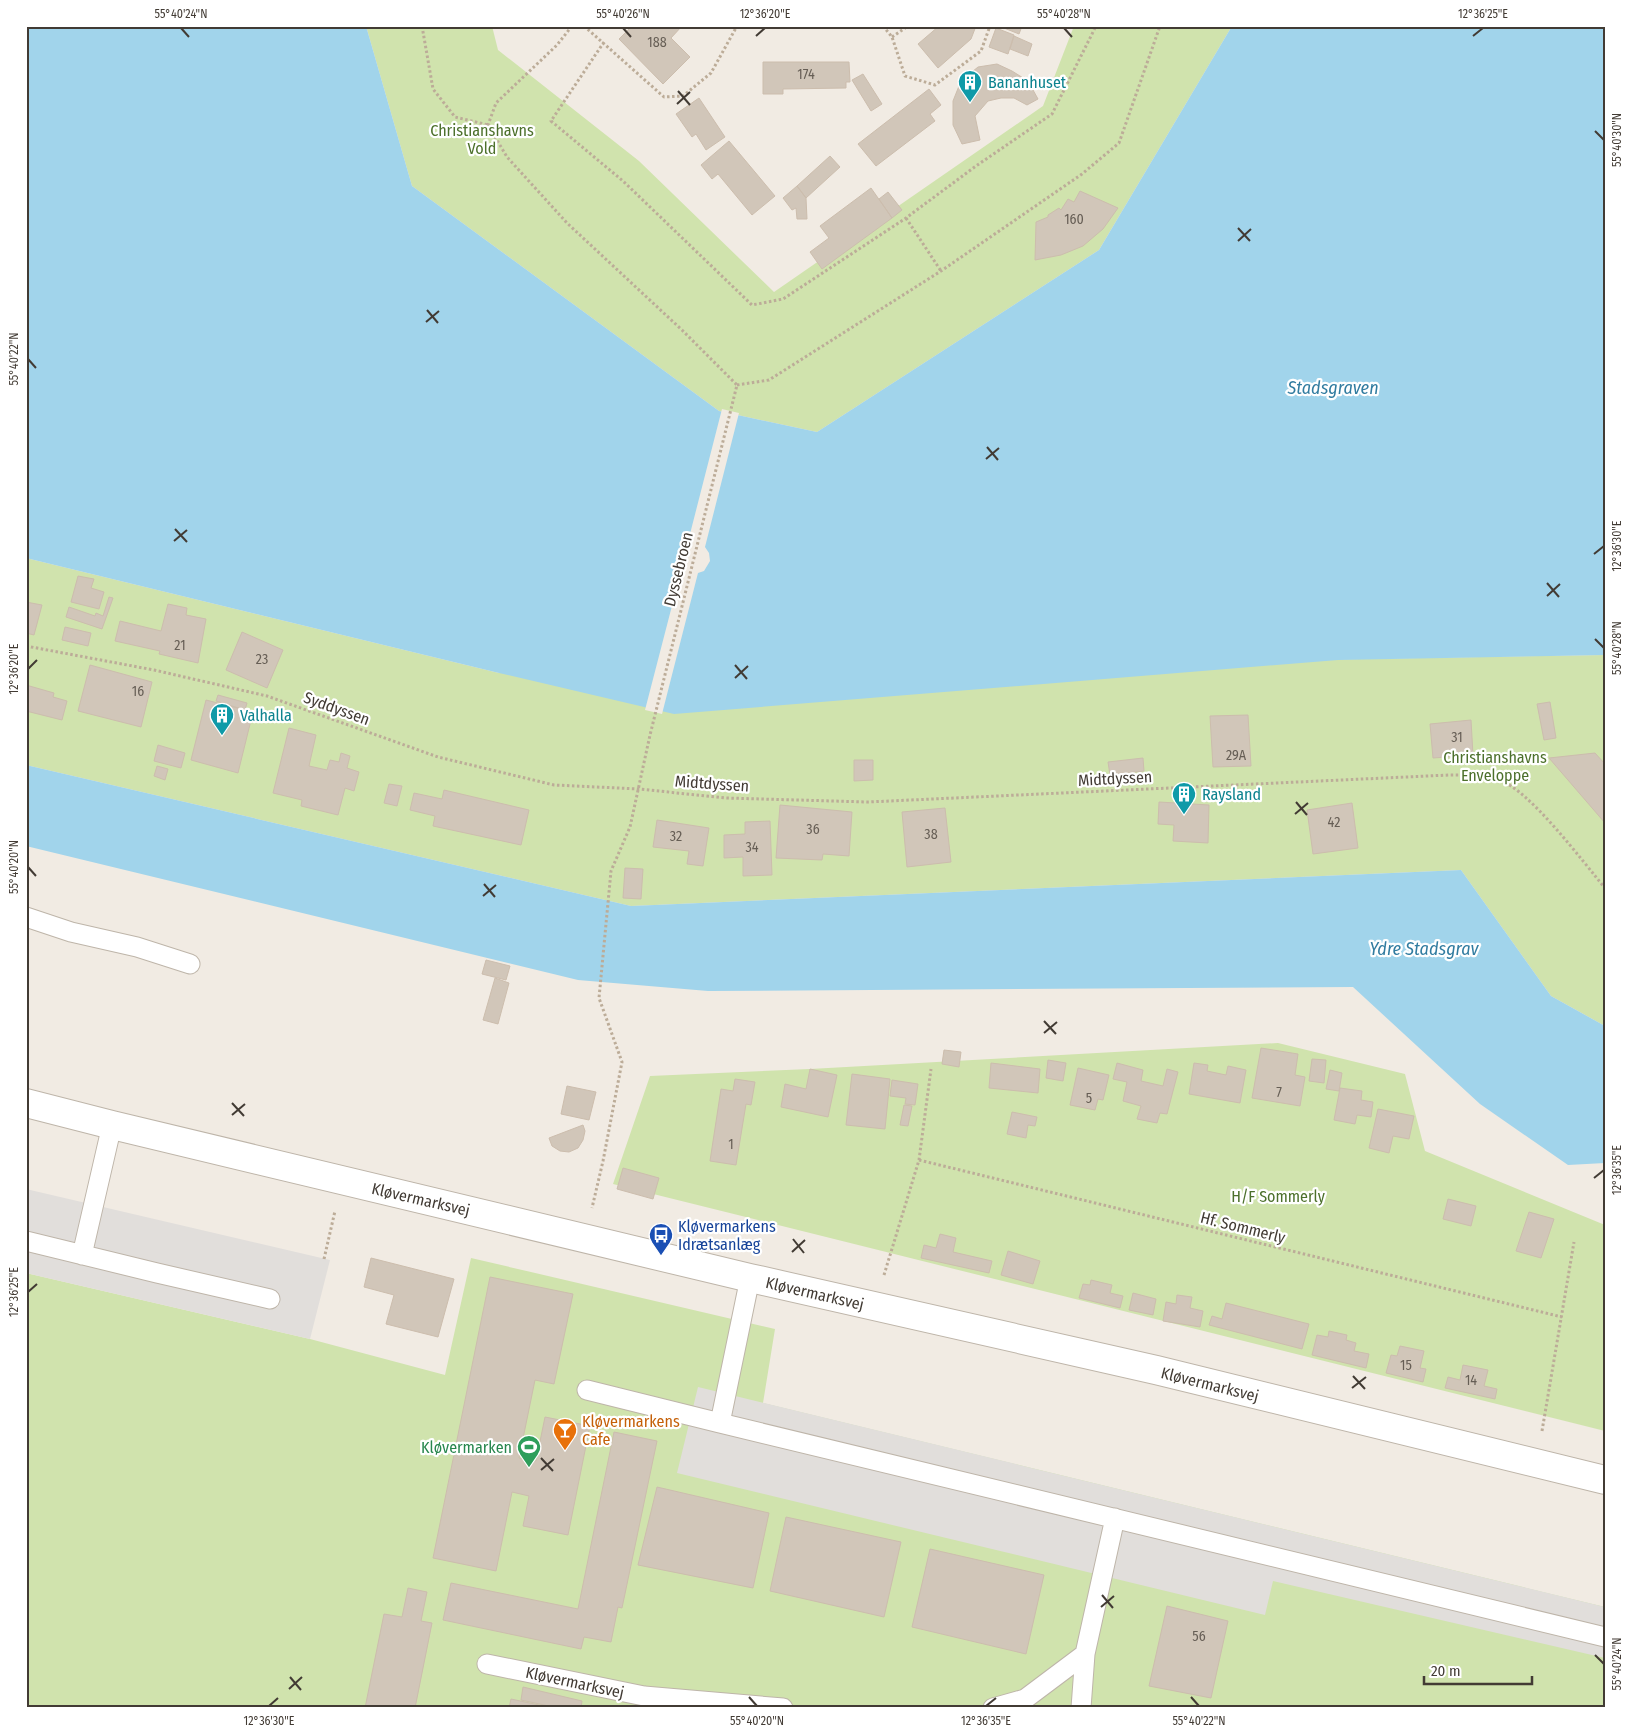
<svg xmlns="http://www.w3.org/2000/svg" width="1631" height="1734" viewBox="0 0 1631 1734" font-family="'Fira Sans Condensed',sans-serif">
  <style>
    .green { fill: #d0e3ad }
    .parking { fill: #e1dedb }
    .water { fill: #a1d4eb }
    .pier { fill: #f1ebe3 }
    .building { fill: #d1c6b9; stroke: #ccbdad }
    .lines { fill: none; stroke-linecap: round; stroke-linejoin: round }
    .service-casing { stroke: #beb5a9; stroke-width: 21 }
    .tertiary-casing { stroke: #beb5a9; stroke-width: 30 }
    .path { stroke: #bcac98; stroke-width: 3; stroke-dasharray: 2.5 2.5; stroke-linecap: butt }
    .service { stroke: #fff; stroke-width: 19 }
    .tertiary { stroke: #fff; stroke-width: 28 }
    .ticks { fill: none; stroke: #423b34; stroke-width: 2 }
    .labels { text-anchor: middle; stroke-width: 4.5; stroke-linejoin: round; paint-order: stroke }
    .number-label { font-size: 14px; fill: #665e55 }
    .culture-label { font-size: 16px; fill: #0d838f; stroke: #fff; text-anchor: start }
    .park-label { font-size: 16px; fill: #4c702b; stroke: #fff }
    .street-label { font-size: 16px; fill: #423b34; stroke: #fff }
    .transit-label { font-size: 16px; fill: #164399; stroke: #fff; text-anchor: start }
    .food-label { font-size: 16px; fill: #c56008; stroke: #fff; text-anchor: start }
    .leisure-label { font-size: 16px; fill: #27864d; stroke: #fff; text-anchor: end }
    .water-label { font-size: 18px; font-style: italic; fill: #317ca0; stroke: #fff }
    .neatline { fill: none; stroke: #423b34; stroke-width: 2 }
    .ticks-label { font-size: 12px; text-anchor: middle; fill: #423b34 }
  </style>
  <rect width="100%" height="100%" fill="#f1ebe3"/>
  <path class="green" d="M366 26H492L498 50 639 161 774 292 1043 106 1074 26H1232L1099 250 817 432 719 411 412 186Z
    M26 558 499 673 1605 655V1026L1551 996 1461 870 631 906 26 765Z
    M1278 1043 1405 1074 1425 1151 1605 1225V1431L613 1184 650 1076 810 1069Z
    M471 1258 775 1329 763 1403 1605 1607V1708H26V1273L310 1339 445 1375Z"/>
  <path class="parking" d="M26 1189 330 1260 310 1339 26 1273Z
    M698 1387 1605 1607V1658L1273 1581 1265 1615 677 1473Z"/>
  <path class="water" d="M26 26H366L412 186 719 411 817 432 1099 250 1232 26H1605V655L1338 660 674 714 499 673 26 558Z
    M26 765 631 906 1461 870 1551 996 1605 1026V1163L1568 1165 1480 1104 1353 987 708 991 578 980 26 846Z"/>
  <path class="pier" d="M722 409 739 413 705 547 709 553 710 561 704 571 698 573 662 714 645 710 674 598 670 589 671 583 673 579 680 573Z"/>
  <path class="building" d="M632 26H682L671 38 690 57 663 84 619 39Z
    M939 26H976L971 39 938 68 918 44Z
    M999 26H1022L1019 34Z
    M996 28 1014 35 1008 54 989 47Z
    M1014 36 1032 44 1028 56 1010 49Z
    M763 62H849L850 82H846V88L783 89V94H763Z
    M997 64 1012 71 1028 81 1038 99 1027 105 1014 98H1001L988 101 975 116 980 140 962 144 953 125V101L961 81 978 67Z
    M863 74 882 104 871 111 852 80Z
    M929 89 941 105 930 114 935 121 876 166 858 144Z
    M699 98 725 137 706 150 696 134 692 137 676 114Z
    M729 141 775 196 752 215 718 174 712 179 701 165Z
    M830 156 840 167 806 198 797 186Z
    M797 186 806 198 807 219H797L796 208 792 210 783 198Z
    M871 188 892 218 822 269 810 252 829 238 820 226Z
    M1080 191 1118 208 1103 229 1083 246 1061 255 1035 260 1036 222 1048 217V215L1059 208 1061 210 1068 199 1074 202Z
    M888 192 902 210 892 218 879 199Z
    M78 576 94 579 91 588 104 592 99 609 71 602Z
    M109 597 113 598 102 629 66 617 69 607 95 616 96 613 103 616Z
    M26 602 42 605 34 635 26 633Z
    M168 604 187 608 186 615 206 619 198 663 159 654 160 651 115 641 120 621 161 631Z
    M65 627 91 633 88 646 62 640Z
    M242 632 283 650 267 688 226 670Z
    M90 665 152 682 141 727 78 711Z
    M26 685 54 693 53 697 67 701 62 720 26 711Z
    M218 695 247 703 245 710 216 701Z
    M206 700 253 712 238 773 191 760Z
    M1550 702 1556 738 1544 740 1537 704Z
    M1248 715 1251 766 1213 767 1210 716Z
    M1471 720 1473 755 1433 758 1430 724Z
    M289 728 316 735 309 766 327 770 330 760 339 762 341 753 350 756 347 768 359 772 354 791 345 788 338 815 301 806 302 800 273 793Z
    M158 745 185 753 181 768 154 761Z
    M1595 753 1605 764V823L1549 758Z
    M1143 758 1144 771 1110 775 1108 762Z
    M854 760H873V780L854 781Z
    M157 766 168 769 165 780 154 776Z
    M389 784 402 786 397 806 384 803Z
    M444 790 529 810 521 845 433 826 435 816 410 810 414 793 442 799Z
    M1159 802 1209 805 1208 843 1173 841 1174 825 1158 824Z
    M1352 803 1358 848 1313 854 1307 810Z
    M780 805 852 812 849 856 823 854 822 860 776 858Z
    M945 808 951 862 907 867 902 812Z
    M657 820 709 828 703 866 687 864 689 851 653 847Z
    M770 821 772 875 743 876V857L724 858V835L745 834V822Z
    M625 868 643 869 641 899 623 898Z
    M486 960 510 966 506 980 482 974Z
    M495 978 509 983 498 1024 483 1020Z
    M1261 1048 1298 1054 1295 1075 1305 1077 1300 1106 1252 1098Z
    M944 1050 961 1052 959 1067 942 1064Z
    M1312 1059 1326 1060 1324 1083 1309 1081Z
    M1048 1060 1066 1063 1063 1081 1046 1078Z
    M991 1063 1040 1069 1038 1093 989 1088Z
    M1117 1063 1143 1070 1141 1081 1163 1086 1167 1069 1178 1072 1167 1114 1160 1113 1157 1123 1137 1119 1141 1106 1123 1101 1127 1082 1113 1079Z
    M1194 1063 1208 1065 1207 1071 1226 1075 1228 1066 1246 1070 1240 1103 1189 1094Z
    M1078 1068 1109 1075 1103 1100 1098 1099 1095 1110 1070 1105Z
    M810 1069 837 1075 828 1117 781 1107 785 1084 806 1089Z
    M1330 1070 1342 1073 1339 1091 1326 1089Z
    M852 1074 890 1079 885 1129 846 1125Z
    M735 1079 755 1082 751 1105 746 1104 736 1165 710 1161 721 1089 733 1091Z
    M892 1080 918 1084 915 1105 905 1104 906 1098 890 1096Z
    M567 1086 596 1092 589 1120 561 1114Z
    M1340 1088 1362 1091 1361 1100 1373 1102 1371 1117 1357 1115 1355 1124 1334 1120Z
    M904 1105 912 1106 908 1126 900 1125Z
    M1378 1109 1414 1116 1409 1139 1393 1136 1389 1153 1369 1148Z
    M1012 1112 1037 1117 1035 1126 1028 1125 1026 1138 1007 1134Z
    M583 1125 585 1131 583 1140 578 1148 569 1152 560 1151 552 1146 549 1138Z
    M623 1168 659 1178 653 1199 617 1189Z
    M1448 1199 1476 1206 1471 1226 1443 1219Z
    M1529 1212 1554 1219 1541 1258 1516 1251Z
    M940 1234 956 1238 953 1252 992 1261 989 1273 921 1258 924 1245 936 1248Z
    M1008 1251 1040 1261 1033 1284 1001 1275Z
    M371 1258 454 1279 438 1337 386 1324 394 1295 364 1287Z
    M490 1277 573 1294 554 1384 535 1380 519 1458 536 1461 545 1417 590 1426 568 1535 523 1526 529 1496 512 1492 496 1571 433 1558Z
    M1091 1280 1112 1285 1110 1293 1123 1296 1120 1308 1079 1298 1083 1284 1090 1285Z
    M1133 1293 1156 1299 1153 1315 1129 1310Z
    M1177 1295 1192 1297 1190 1308 1203 1311 1200 1327 1163 1321 1166 1302 1176 1304Z
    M1226 1303 1309 1324 1302 1349 1209 1325 1212 1316 1222 1319Z
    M1329 1331 1347 1335 1346 1340 1356 1343 1354 1351 1369 1354 1366 1368 1312 1355 1317 1335 1328 1337Z
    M1400 1346 1424 1351 1420 1368 1426 1369 1423 1382 1386 1373 1391 1355 1397 1356Z
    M1463 1365 1488 1370 1484 1386 1497 1389 1495 1399 1445 1388 1448 1377 1460 1380Z
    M614 1432 657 1441 622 1608 618 1607 611 1642 584 1637 581 1649 443 1620 451 1583 578 1609Z
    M657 1487 769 1513 753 1588 638 1565Z
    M786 1517 901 1542 884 1617 770 1591Z
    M930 1549 1044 1575 1026 1654 912 1627Z
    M408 1588 427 1592 421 1621 432 1623 415 1708H365L384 1614 402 1617Z
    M1167 1606 1228 1621 1211 1698 1149 1686Z
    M523 1687 582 1701 581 1708H558L521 1700Z
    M511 1699 553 1708H509Z"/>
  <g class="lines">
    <g class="service-casing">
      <path id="service" d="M26 917 71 932 137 947 190 964
        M26 1241 157 1273 270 1299
        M82 1255 112 1125
        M750 1278 720 1423 1605 1637
        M587 1390 720 1423
        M487 1664 644 1696 783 1708
        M993 1708 1025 1699 1085 1654
        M1081 1708 1085 1654 1115 1518"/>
    </g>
    <g class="tertiary-casing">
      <path id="tertiary" d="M26 1103 112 1125 750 1278 1156 1370 1605 1480"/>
    </g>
    <path class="path" d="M422 26 433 89 455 117 488 125
      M572 26 557 45 496 103 488 125 507 157 567 223 682 330 737 385 650 735 630 827 611 871 599 998 622 1062 603 1161 592 1208
      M584 26 664 97 683 96 711 73 737 26
      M883 26 892 37 905 76 935 85 981 51 990 26
      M892 37 908 26
      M604 42 551 121 623 181 752 305 783 299 906 218 976 166 1052 114 1096 26
      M906 218 941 271
      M737 385 769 380 941 271 1082 174 1119 143 1160 26
      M26 646 154 670 267 696 438 757 554 785 639 789 726 798 868 802 1449 775C1466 775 1483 775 1499 780 1529 789 1583 862 1605 888
      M919 1160 1562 1317
      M324 1259 335 1211
      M884 1275 919 1160 931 1069
      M1542 1431 1574 1242"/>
    <use href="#service" class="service"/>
    <use href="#tertiary" class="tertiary"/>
  </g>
  <path class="ticks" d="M181 28 189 37M623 28 631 37M1064 28 1072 37M756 36 765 28M1473 36 1483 28M678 91 690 105M677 104 690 92M1595 131 1604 140M1238 228 1250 241M1238 241 1251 229M427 310 438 323M426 322 439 311M28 359 36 368M987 447 998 460M986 459 999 448M175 529 187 542M174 541 187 530M1594 554 1604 546M1547 583 1559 597M1547 596 1560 584M1595 639 1604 648M735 665 747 679M28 669 37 660M735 678 748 666M1296 802 1307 815M1295 814 1308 803M28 867 36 876M484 884 495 897M483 896 496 885M1044 1021 1056 1034M1044 1033 1057 1022M232 1103 244 1116M232 1115 245 1104M1594 1178 1604 1170M793 1239 804 1253M792 1252 805 1240M28 1292 37 1284M1353 1376 1365 1389M1352 1388 1366 1377M541 1458 553 1471M541 1470 554 1459M1102 1595 1113 1608M1101 1607 1114 1596M1595 1655 1604 1664M290 1677 301 1690M289 1689 302 1677M749 1697 757 1706M1191 1697 1199 1706M269 1706 278 1698M986 1706 996 1698"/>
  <defs>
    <g id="building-pin" transform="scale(1.25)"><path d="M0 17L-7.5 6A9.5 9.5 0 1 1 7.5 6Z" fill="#0f9aa8" stroke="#fff"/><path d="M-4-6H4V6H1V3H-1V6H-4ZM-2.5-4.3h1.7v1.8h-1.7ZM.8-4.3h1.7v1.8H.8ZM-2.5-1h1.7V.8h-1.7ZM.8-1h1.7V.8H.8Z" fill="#fff"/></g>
    <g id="bus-pin" transform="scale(1.25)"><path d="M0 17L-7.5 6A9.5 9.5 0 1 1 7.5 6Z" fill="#1a4fb4" stroke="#fff"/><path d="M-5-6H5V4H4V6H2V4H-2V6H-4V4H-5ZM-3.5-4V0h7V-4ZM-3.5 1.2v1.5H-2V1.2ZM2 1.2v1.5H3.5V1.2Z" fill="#fff"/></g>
    <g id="bar-pin" transform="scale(1.25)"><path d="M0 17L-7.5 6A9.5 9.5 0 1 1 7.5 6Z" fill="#e8710a" stroke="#fff"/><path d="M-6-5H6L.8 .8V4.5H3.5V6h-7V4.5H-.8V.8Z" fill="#fff"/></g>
    <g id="stadium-pin" transform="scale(1.25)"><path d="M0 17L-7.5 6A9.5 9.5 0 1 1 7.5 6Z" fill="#2e9e5b" stroke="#fff"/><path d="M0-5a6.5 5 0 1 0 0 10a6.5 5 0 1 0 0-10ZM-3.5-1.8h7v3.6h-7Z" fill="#fff"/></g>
  </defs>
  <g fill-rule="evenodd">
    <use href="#building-pin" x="970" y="82"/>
    <use href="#building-pin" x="222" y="715"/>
    <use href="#building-pin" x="1184" y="794"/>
    <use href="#bus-pin" x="661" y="1235"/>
    <use href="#bar-pin" x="565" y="1430"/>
    <use href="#stadium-pin" x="529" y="1447"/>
  </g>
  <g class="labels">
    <g class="number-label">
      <text x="657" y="47">188</text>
      <text x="806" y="79">174</text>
      <text x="1074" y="224">160</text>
      <text x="180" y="650">21</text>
      <text x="262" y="664">23</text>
      <text x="138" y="696">16</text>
      <text x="1457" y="742">31</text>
      <text x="1236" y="760">29A</text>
      <text x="1334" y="827">42</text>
      <text x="813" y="834">36</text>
      <text x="931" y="839">38</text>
      <text x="676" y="841">32</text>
      <text x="752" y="852">34</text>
      <text x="1279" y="1097">7</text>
      <text x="1089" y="1103">5</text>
      <text x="731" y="1149">1</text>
      <text x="1406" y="1370">15</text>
      <text x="1471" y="1385">14</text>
      <text x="1199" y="1641">56</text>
    </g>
    <g class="culture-label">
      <text x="988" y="88">Bananhuset</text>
      <text x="240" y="721">Valhalla</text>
      <text x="1202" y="800">Raysland</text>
    </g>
    <g class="park-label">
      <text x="482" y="136">Christianshavns<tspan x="482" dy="18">Vold</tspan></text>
      <text x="1495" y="763">Christianshavns<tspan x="1495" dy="18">Enveloppe</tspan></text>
      <text x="1278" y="1202">H/F Sommerly</text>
    </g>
    <g class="street-label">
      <text transform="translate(678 569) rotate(-76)" y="6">Dyssebroen</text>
      <text transform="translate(337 708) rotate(20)" y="6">Syddyssen</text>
      <text transform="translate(1115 778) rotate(-3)" y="6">Midtdyssen</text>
      <text transform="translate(712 783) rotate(4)" y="6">Midtdyssen</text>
      <text transform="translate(421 1199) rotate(13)" y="6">Kløvermarksvej</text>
      <text transform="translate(1243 1227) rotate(14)" y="6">Hf. Sommerly</text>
      <text transform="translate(815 1293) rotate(13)" y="6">Kløvermarksvej</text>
      <text transform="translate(1210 1384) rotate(14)" y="6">Kløvermarksvej</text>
      <text transform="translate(575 1682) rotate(12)" y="6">Kløvermarksvej</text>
    </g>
    <g class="transit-label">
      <text x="678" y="1232">Kløvermarkens<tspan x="678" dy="18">Idrætsanlæg</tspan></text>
    </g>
    <g class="food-label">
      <text x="582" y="1427">Kløvermarkens<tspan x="582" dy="18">Cafe</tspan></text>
    </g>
    <g class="leisure-label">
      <text x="512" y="1453">Kløvermarken</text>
    </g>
    <g class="water-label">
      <text x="1333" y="394">Stadsgraven</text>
      <text x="1424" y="955">Ydre Stadsgrav</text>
    </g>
  </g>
  <rect width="1631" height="1734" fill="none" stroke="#ffffff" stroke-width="55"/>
  <path d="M1424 1676v8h108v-8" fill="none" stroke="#423b34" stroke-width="2.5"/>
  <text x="1431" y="1676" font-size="15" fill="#423b34" stroke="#ffffff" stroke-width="4" paint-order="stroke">20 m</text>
  <rect x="28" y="28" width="1576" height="1678" class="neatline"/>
  <g class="ticks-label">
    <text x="181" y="18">55°40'24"N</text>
    <text x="623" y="18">55°40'26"N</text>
    <text x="765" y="18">12°36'20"E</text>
    <text x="1064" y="18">55°40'28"N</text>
    <text x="1483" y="18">12°36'25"E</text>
    <text transform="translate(1617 140) rotate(-90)" y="4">55°40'30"N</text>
    <text transform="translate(14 359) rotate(-90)" y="4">55°40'22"N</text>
    <text transform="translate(1617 546) rotate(-90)" y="4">12°36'30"E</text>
    <text transform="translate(1617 648) rotate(-90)" y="4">55°40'28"N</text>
    <text transform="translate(14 669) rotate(-90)" y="4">12°36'20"E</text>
    <text transform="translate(14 867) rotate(-90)" y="4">55°40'20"N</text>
    <text transform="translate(1617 1170) rotate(-90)" y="4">12°36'35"E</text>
    <text transform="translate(14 1292) rotate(-90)" y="4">12°36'25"E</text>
    <text transform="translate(1617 1664) rotate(-90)" y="4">55°40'24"N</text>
    <text x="269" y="1725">12°36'30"E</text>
    <text x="757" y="1725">55°40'20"N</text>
    <text x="986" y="1725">12°36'35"E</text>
    <text x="1199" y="1725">55°40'22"N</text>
  </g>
</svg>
